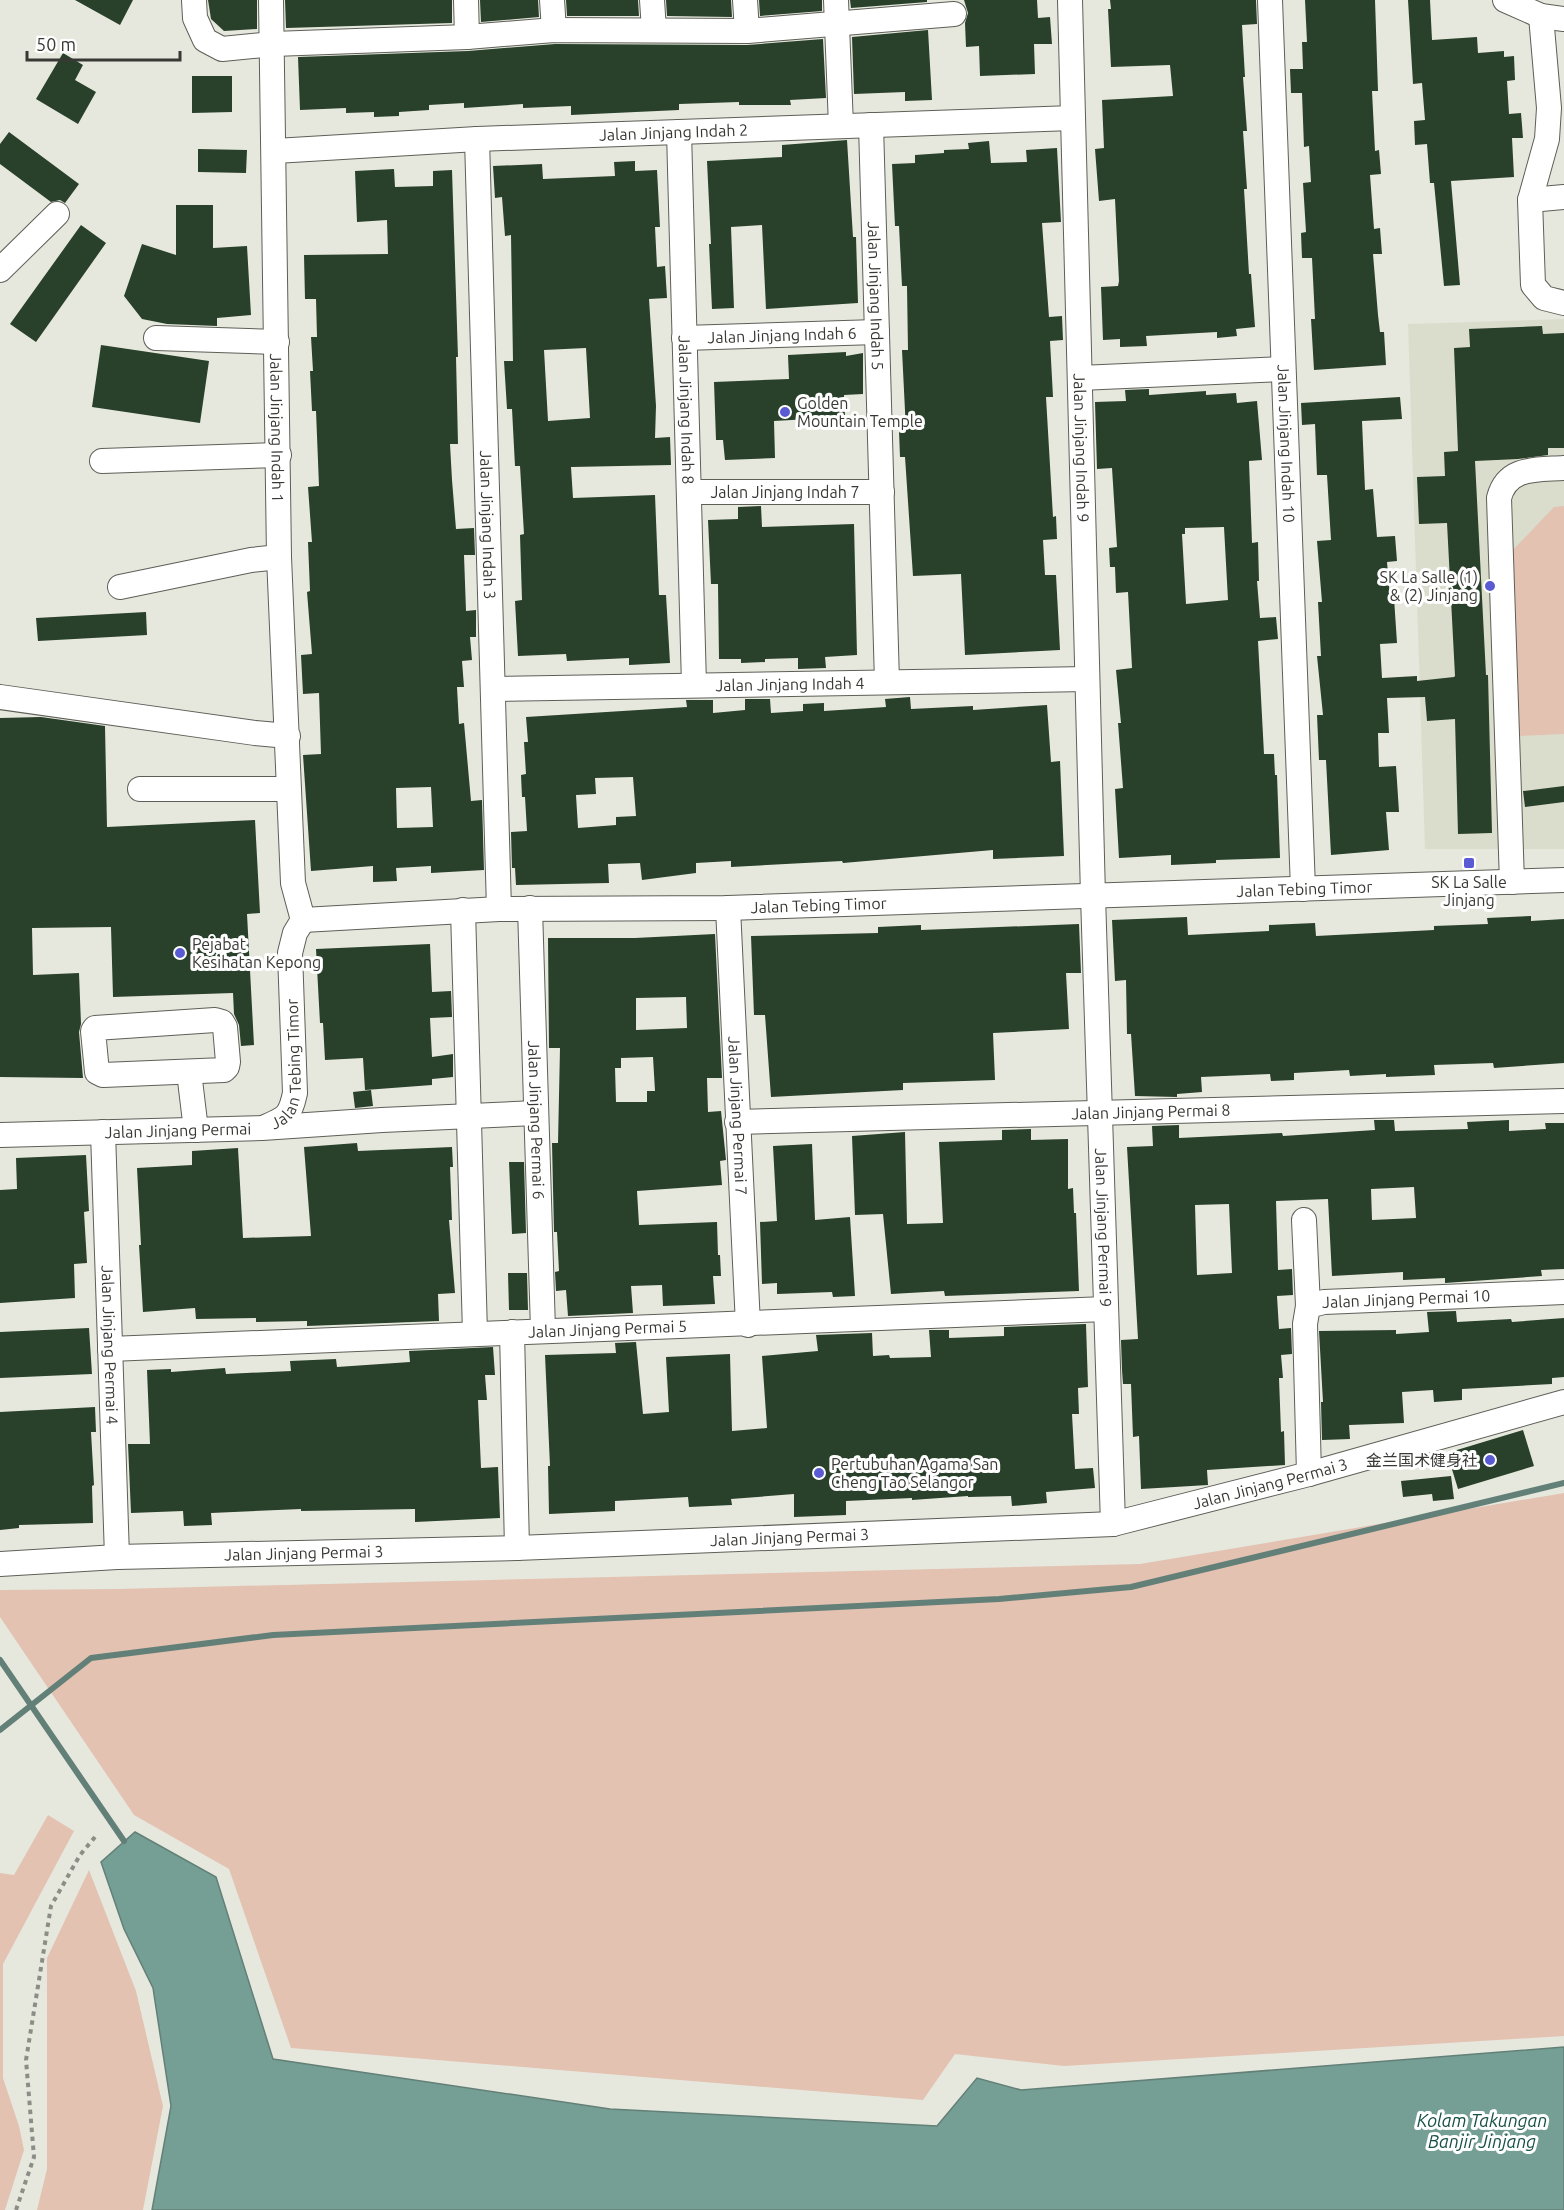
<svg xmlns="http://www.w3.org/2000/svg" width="1564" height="2210" viewBox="0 0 1564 2210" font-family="Ubuntu,'Noto Sans SC',sans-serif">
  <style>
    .built { fill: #dbddcc }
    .green { fill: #e3c2b2 }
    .water { fill: #759e94; stroke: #638078; stroke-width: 1.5 }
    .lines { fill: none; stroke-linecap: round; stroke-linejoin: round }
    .stream { stroke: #638078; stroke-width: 6 }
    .building { fill: #29402a; fill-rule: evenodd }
    .minor-casing { stroke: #5d5f57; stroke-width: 26 }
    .path { stroke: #8c8d86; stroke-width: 4; stroke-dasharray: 4.5 4.5; stroke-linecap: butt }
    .minor { stroke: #fff; stroke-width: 24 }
    .poi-dot { fill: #5a5ad2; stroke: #fff; stroke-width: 2 }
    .labels { text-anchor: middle; stroke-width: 6; stroke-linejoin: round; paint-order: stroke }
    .street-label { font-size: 16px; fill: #383935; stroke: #fff }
    .poi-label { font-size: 16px; fill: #383935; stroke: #fff; text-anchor: start }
    .water-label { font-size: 18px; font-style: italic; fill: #165046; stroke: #fff }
  </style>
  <rect width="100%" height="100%" fill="#e6e8de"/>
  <path class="built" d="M1564 319V849H1425L1408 324Z"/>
  <path class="green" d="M1564 506V734L1519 736 1512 551 1554 507Z
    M1564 1493V2036L1064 2066 955 2054 923 2100 291 2048 229 1869 134 1815 0 1617V1590L117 1589 1140 1564Z
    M48 1815 74 1831 3 1964V2078L19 2126 24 2150 5 2210H0V1873L14 1875Z
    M89 1870 136 1991 163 2106 143 2210H37L47 2169V1958Z"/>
  <path class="water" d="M135 1832 216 1877 273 2059 610 2109 937 2126 977 2078 1021 2090 1564 2047V2210H152L171 2106 153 1988 124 1929 101 1862Z"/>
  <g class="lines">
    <path class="stream" d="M0 1660 124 1841
      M0 1730 91 1658 273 1635 999 1599 1131 1587 1564 1483"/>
  </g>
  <path class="building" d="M75 0H133L120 25Z
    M208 0H257V29L224 31 211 19Z
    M285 0H452V23L286 28Z
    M480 0H538L539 17 481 22Z
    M566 0H638L639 16H567Z
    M666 0H731L732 17 667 16Z
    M759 0H822V11L760 16Z
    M850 0H927V2L851 8Z
    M964 0H1037L1038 18 1050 17 1052 44H1034L1035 74 980 76 979 46 966 47 965 23 968 13Z
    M1110 0H1256L1257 24 1242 25 1245 77H1243L1247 131H1243L1247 189H1244L1249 274H1251L1255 327 1236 329 1237 336 1217 338V332L1146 336 1147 346 1120 347V339L1103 340 1101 287 1118 286 1119 281 1115 199 1099 201 1095 149 1104 148 1102 100 1173 96 1170 65 1111 67 1108 9H1111Z
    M1305 0H1375L1378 91H1372L1375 151 1379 150 1381 174 1370 175 1374 229 1380 228 1382 254H1373L1378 315 1380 332H1384L1386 365 1314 370 1311 319H1315L1312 258H1302L1301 233 1306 232 1303 183 1311 182 1309 146 1304 147 1302 93H1291L1290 69H1303L1302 42H1307Z
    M1408 0H1430L1432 40 1477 37 1478 53 1504 51V57L1514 56 1515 80 1507 81 1509 114 1521 113 1523 138H1512L1514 177 1451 181 1460 285 1444 286 1434 183H1430L1427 144 1415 145 1414 121 1425 120 1422 83 1413 84Z
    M928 30 932 100 905 101V92L854 94 852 37Z
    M823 39 826 98 790 100 791 105H739V102L679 104V110L571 115V106L523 108V104L464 108V103L429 105V110L399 112V116L374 117V112L346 113V108L300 110 298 57 468 51 555 44 747 45Z
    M63 53 83 65 75 80 96 92 78 124 36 99Z
    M192 76H232V112L192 113Z
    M9 132 79 184 65 203 60 200 51 202 0 164V144Z
    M847 140 853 237H856L858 303 766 309 762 225 731 227 734 308 712 309 709 244H711L707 161 782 157V145Z
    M989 141 991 163 1027 162 1026 150 1057 148 1061 222 1042 223 1049 317 1062 316 1063 340 1050 341 1053 397H1046L1053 517 1056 516 1057 539 1043 540 1045 575H1056L1060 650 965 655 961 574 913 576 905 457H900L899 431H906L902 350H908L907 286H902L899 226H895L892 164 915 163V155L944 153V150L969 149 968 143Z
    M198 149 247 150 246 173 198 172Z
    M635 161V171L657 170 660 227H655L657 267 665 266 667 298 649 299 656 406 655 438 670 437 671 465 571 467 573 498 655 495 659 595H666L670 663 629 665V658L567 661 566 654 518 656 515 601 522 600 520 535 524 534 520 466H515L512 409H507L504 361H513L511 235 505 236 502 197 495 198 493 166 542 164 543 179 615 176 614 162ZM586 348 590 418 548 421 544 350Z
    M394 169 395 187 433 186V171L452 170 458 357H456L458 444H450L452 480 456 529 474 528 475 555H464L466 611 476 610V637H470L472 660 462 661 464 687H457L459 724 464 723 471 801 482 800 484 870 431 873V866L396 868 397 881 373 882V866L311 871 303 755 321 754 319 693 303 694 301 655 312 654 307 592 310 591 308 542H312L308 487 319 486 316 411H312L310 371H313L311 337H317L316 299H305L304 255 388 254 387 220 357 222 355 171ZM431 787 433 827 397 828 396 788Z
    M176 205H213V248L247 246 251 315 217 318V326L167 324 142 319 124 296 142 244 176 255Z
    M81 225 106 243 36 342 10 324Z
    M1542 326 1543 334 1564 333V448H1548V455L1518 459 1475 461 1486 675H1488L1492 833 1458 834 1455 719 1427 721 1425 697 1387 698 1389 733H1378L1379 767 1396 766 1399 812H1386L1389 850 1331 855 1326 760H1319L1317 715H1323L1317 656H1321L1318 602H1322L1317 541 1331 540 1327 475H1317L1315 424 1302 425 1301 403 1400 397 1402 419 1362 421 1365 490 1373 489 1377 537 1395 536 1397 561 1387 562 1390 598H1394L1397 643 1380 644 1382 678 1417 676V681L1454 677 1455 676 1447 523 1419 524 1417 477 1445 476 1444 452 1458 451 1454 348 1470 347 1469 329Z
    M101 345 209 361 200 423 92 407Z
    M846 352V356L863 353V394L844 395 845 417 774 421 775 458 725 460 723 440H716L714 382 789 379 788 355Z
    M1149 389V395L1206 391V395L1236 393 1237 403 1257 401 1262 460 1249 461 1252 543 1258 542 1259 581H1257L1260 618 1276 617 1278 639 1258 641 1264 754H1274L1275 775H1277L1280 858 1216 860V863L1171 865V855L1119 858 1115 789 1123 788 1118 723H1121L1116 670 1132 668 1128 592 1116 593 1115 567H1110L1109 548 1117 547 1112 468 1097 469 1095 402 1126 401 1125 390ZM1224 527 1228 600 1186 604 1182 534H1185V528Z
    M761 506 762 527 854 524 857 655 825 657 826 668 798 669V658L765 659V662L741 663V659H719L718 584H711L708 520 738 519V507Z
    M146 612 147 635 38 641 36 618Z
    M910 697 911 709 973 706V710L1047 705 1051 762 1060 761 1064 856 993 859V850L843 863 842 861 731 867V861L696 863V873L642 880 640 863 608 864 609 883 516 885 515 868H512L511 832 527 831 525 797H522L521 775 526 774 524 742H528L526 717 687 707 686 700H713V713L745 710V699H770L771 713 803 711V704L824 703V711L886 707 885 699ZM633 777 636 816 616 817V825L578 828 576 795 596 794 595 778Z
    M41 717 105 726 107 827 255 820 260 913 247 914 254 1045 241 1046 239 1025 234 1014 233 993 113 997 111 927 32 928 33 975 79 973 81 1024 79 1032 83 1078 0 1077V718Z
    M1564 786V802L1525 807 1523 791Z
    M1531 916V921L1564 919V1063L1494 1068 1493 1063 1434 1065 1435 1075 1386 1077V1074L1350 1076 1349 1070 1294 1073V1080L1271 1081 1270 1074 1201 1077 1202 1092 1177 1094V1097L1135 1096 1131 1034H1127L1126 980 1115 981 1112 920 1187 917 1188 935 1269 931V925L1315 923 1316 936 1434 930V926L1488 924 1487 918Z
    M1079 924 1081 973H1066L1069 1029 993 1033 995 1080 903 1083V1090L771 1097 765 1015H754L751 936 878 933V927L921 925V930Z
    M715 934 722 1078H707L708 1112 721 1111 726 1160 720 1161 722 1185 637 1191 639 1225 717 1222 718 1255H720L721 1276H713L715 1304 663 1306 662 1285 631 1286 633 1313 568 1316 566 1290 556 1291 555 1272 559 1271 557 1232H554L552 1143H558L560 1048H549L548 938H635ZM686 997 687 1028 636 1030V998ZM653 1057 655 1091H647V1102H616L615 1068H621V1058Z
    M430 944 432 992 451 991 452 1017 430 1018 432 1057 453 1054V1077L432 1079V1085L365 1090 363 1058 325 1060 323 1023H320L316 949Z
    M371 1090 373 1106 355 1108 353 1092Z
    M1374 1120H1394L1395 1131 1468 1129 1467 1122 1509 1120V1131L1546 1129 1545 1123H1564V1269L1541 1270 1542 1276 1445 1283V1278L1403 1280V1272L1332 1276 1328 1199 1276 1201 1278 1270 1292 1269 1293 1295 1277 1296 1279 1329 1291 1328 1292 1354 1281 1355 1283 1378H1279L1281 1432 1284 1431 1285 1465 1207 1470 1208 1485 1141 1489 1139 1436 1133 1437 1131 1384H1123L1122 1370 1121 1340 1138 1339 1127 1147 1153 1146 1152 1126 1179 1125V1138L1282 1133 1283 1136 1375 1130ZM1414 1187 1416 1218 1372 1220 1371 1189ZM1229 1204 1232 1273 1197 1275 1195 1205Z
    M1031 1129V1140L1068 1139V1189L1073 1188 1074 1213H1076L1079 1291 945 1296 944 1291 891 1294 883 1214 855 1215 852 1136 905 1132 907 1224 943 1223 939 1142 1002 1140V1130Z
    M357 1143 358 1151 452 1147 453 1167H450L452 1220H449L455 1293 438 1294 439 1321 307 1326V1321L256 1322V1318L196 1319 195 1308 143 1312 139 1245H141L137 1168 192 1165V1151L238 1148 243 1238 311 1236 304 1147Z
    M812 1144 815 1220 850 1217 855 1296 833 1297 832 1292 777 1294V1283L762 1284 760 1222 777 1221 773 1146Z
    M86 1155 89 1211 84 1212 87 1263 74 1264 75 1298 0 1303V1190L17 1189 16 1158Z
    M509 1162H524L526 1233 512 1234Z
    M508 1273H527L528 1310H509Z
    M1456 1311 1457 1322 1511 1319 1512 1322 1564 1318V1377L1552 1378V1384L1462 1389V1400L1434 1402 1433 1390 1402 1392 1404 1423 1349 1425 1350 1439 1322 1440 1321 1402H1323L1319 1331 1396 1330V1334L1429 1332 1427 1312Z
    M1086 1324 1088 1387 1078 1388 1079 1414H1072L1075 1469 1093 1468 1095 1488 1046 1492 1047 1503 1012 1506 1011 1496 968 1497V1496L912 1500V1498L846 1501V1515L794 1517V1494L731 1499 732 1505 689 1507 688 1497 615 1501V1511L549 1514 548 1466H550L545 1355 616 1353 615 1343 636 1342 643 1414 669 1412 666 1357 730 1354 732 1431 767 1428 762 1356 818 1351 816 1335 872 1333 873 1356 889 1355 890 1358 931 1357 929 1330H949V1338L1004 1336V1327Z
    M89 1328 92 1374 0 1378V1332Z
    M493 1347 495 1375H485L487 1400H478L481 1468 498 1467 500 1518 415 1522V1509L301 1511V1509L211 1513 212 1525 184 1526 183 1511 131 1513 128 1444H150L147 1370 171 1369V1372L225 1368 226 1374 291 1371 290 1361 336 1359 337 1367 410 1362 409 1351Z
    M95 1407 96 1432H91L94 1485 92 1486 93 1523 19 1525V1528L0 1530V1412Z
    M1523 1430 1534 1466 1458 1489 1447 1453Z
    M1451 1476 1454 1499 1433 1501 1432 1494 1403 1497 1401 1481Z"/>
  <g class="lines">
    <g class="minor-casing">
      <g id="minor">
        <path d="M194 0 195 18 205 40 222 49 273 44 467 37 554 30 747 31"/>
        <path id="s1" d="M271 0 279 557 293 883 303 920"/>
        <path d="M466 0 467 37"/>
        <path d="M552 0 554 30"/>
        <path d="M652 0 654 30"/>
        <path d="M745 0 747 31 954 14"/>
        <path d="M836 0 841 126"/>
        <path id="s2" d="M1070 0 1093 896 1113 1524"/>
        <path id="s3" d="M1270 0 1303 889"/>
        <path d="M1505 0 1541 16 1564 19"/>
        <path d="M1541 16 1549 108 1547 139 1530 200 1533 285 1544 298 1564 303"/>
        <path id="s4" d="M871 125 887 682"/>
        <path id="s5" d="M679 132 694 685"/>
        <path id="s6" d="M477 139 499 909"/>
        <path id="s7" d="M275 151 477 139 1073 118"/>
        <path d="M1530 200 1564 197"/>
        <path d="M0 270 57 214"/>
        <path d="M156 338 277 342"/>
        <path id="s8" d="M684 338 877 332"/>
        <path d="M1080 378 1283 369"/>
        <path d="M102 461 279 455"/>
        <path id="s9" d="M689 492H882"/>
        <path d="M120 587 251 560 279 557"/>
        <path id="s10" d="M493 689 1087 679"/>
        <path d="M0 697 255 733 288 736"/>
        <path d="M140 789H288"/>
        <path d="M1512 882 1499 498C1507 466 1537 470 1564 468"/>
        <path id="s11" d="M530 908 543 1330"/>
        <path id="s12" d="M728 908 748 1325"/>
        <path d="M463 910 475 1333"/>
        <path id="s13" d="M303 920 499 909 728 908 1564 880"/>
        <path d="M215 1020 222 1022 225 1027 228 1062 227 1067 224 1070 103 1075 97 1072 93 1031 95 1028Z"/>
        <path d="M189 1072 196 1130"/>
        <path id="s14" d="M737 1122 1564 1101"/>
        <path id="s15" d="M265 1127C286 1118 290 1117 295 1093L290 953 295 933 303 920"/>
        <path id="s16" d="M103 1132 117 1557"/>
        <path id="s17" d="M0 1135 262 1128 382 1120 536 1113"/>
        <path d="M1304 1220 1308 1306"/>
        <path d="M512 1332 517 1548"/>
        <path id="s18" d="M110 1349C442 1334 774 1323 1106 1309"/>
        <path id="s19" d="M1309 1474 1305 1324 1308 1306 1324 1302 1564 1292"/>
        <path id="s20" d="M0 1564 117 1557 517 1548 1113 1524 1309 1474 1564 1402"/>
      </g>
    </g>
    <path class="path" d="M16 2210 34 2157 26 2060 51 1906 80 1855 95 1837"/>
    <use href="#minor" class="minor"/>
  </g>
  <g class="poi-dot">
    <circle cx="785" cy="412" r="6"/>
    <circle cx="1490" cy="586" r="6"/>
    <rect x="1463" y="857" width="12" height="12" rx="3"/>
    <circle cx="180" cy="953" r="6"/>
    <circle cx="1490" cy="1460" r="6"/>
    <circle cx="819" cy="1473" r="6"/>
  </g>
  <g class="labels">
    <g class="street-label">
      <text dy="6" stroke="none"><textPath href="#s7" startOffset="399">Jalan Jinjang Indah 2</textPath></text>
      <text dy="6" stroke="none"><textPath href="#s4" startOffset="171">Jalan Jinjang Indah 5</textPath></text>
      <text dy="6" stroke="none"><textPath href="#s8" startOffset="98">Jalan Jinjang Indah 6</textPath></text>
      <text dy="6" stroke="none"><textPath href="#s5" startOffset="278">Jalan Jinjang Indah 8</textPath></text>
      <text dy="6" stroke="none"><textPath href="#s1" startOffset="428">Jalan Jinjang Indah 1</textPath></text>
      <text dy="6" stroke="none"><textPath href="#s3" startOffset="444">Jalan Jinjang Indah 10</textPath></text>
      <text dy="6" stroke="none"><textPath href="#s2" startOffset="448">Jalan Jinjang Indah 9</textPath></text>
      <text dy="6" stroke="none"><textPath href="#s9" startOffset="96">Jalan Jinjang Indah 7</textPath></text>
      <text dy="6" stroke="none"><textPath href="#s6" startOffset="386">Jalan Jinjang Indah 3</textPath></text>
      <text dy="6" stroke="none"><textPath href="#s10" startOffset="297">Jalan Jinjang Indah 4</textPath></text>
      <text dy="6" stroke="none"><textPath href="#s13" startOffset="1002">Jalan Tebing Timor</textPath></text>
      <text dy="6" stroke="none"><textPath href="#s13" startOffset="516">Jalan Tebing Timor</textPath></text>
      <text dy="6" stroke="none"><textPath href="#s15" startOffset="75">Jalan Tebing Timor</textPath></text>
      <text dy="6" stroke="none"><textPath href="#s14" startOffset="414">Jalan Jinjang Permai 8</textPath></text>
      <text dy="6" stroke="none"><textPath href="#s12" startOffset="208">Jalan Jinjang Permai 7</textPath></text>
      <text dy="6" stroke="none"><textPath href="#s11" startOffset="212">Jalan Jinjang Permai 6</textPath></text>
      <text dy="6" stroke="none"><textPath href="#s17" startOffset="178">Jalan Jinjang Permai</textPath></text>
      <text dy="6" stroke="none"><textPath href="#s2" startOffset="1228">Jalan Jinjang Permai 9</textPath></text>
      <text dy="6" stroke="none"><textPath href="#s19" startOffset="267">Jalan Jinjang Permai 10</textPath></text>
      <text dy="6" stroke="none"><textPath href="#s18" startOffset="498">Jalan Jinjang Permai 5</textPath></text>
      <text dy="6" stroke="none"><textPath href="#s16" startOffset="213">Jalan Jinjang Permai 4</textPath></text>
      <text dy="6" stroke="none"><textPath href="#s20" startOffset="1276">Jalan Jinjang Permai 3</textPath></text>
      <text dy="6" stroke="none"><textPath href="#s20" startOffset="790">Jalan Jinjang Permai 3</textPath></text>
      <text dy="6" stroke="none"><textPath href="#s20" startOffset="304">Jalan Jinjang Permai 3</textPath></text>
    </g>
    <g class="poi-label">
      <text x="797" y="409">Golden<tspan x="797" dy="18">Mountain Temple</tspan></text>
      <text x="1478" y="583" text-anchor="end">SK La Salle (1)<tspan x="1478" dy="18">&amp; (2) Jinjang</tspan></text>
      <text x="1469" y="888" text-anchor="middle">SK La Salle<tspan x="1469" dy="18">Jinjang</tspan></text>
      <text x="192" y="950">Pejabat<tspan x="192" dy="18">Kesihatan Kepong</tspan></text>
      <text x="1478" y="1466" text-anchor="end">金兰国术健身社</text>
      <text x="831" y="1470">Pertubuhan Agama San<tspan x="831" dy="18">Cheng Tao Selangor</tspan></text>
    </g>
    <g class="water-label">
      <text x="1482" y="2127">Kolam Takungan<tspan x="1482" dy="21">Banjir Jinjang</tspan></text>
    </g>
  </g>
  <path d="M27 51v9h153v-9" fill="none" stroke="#383935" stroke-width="3"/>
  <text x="36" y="51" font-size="18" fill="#383935" stroke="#ffffff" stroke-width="4.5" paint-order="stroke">50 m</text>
</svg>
